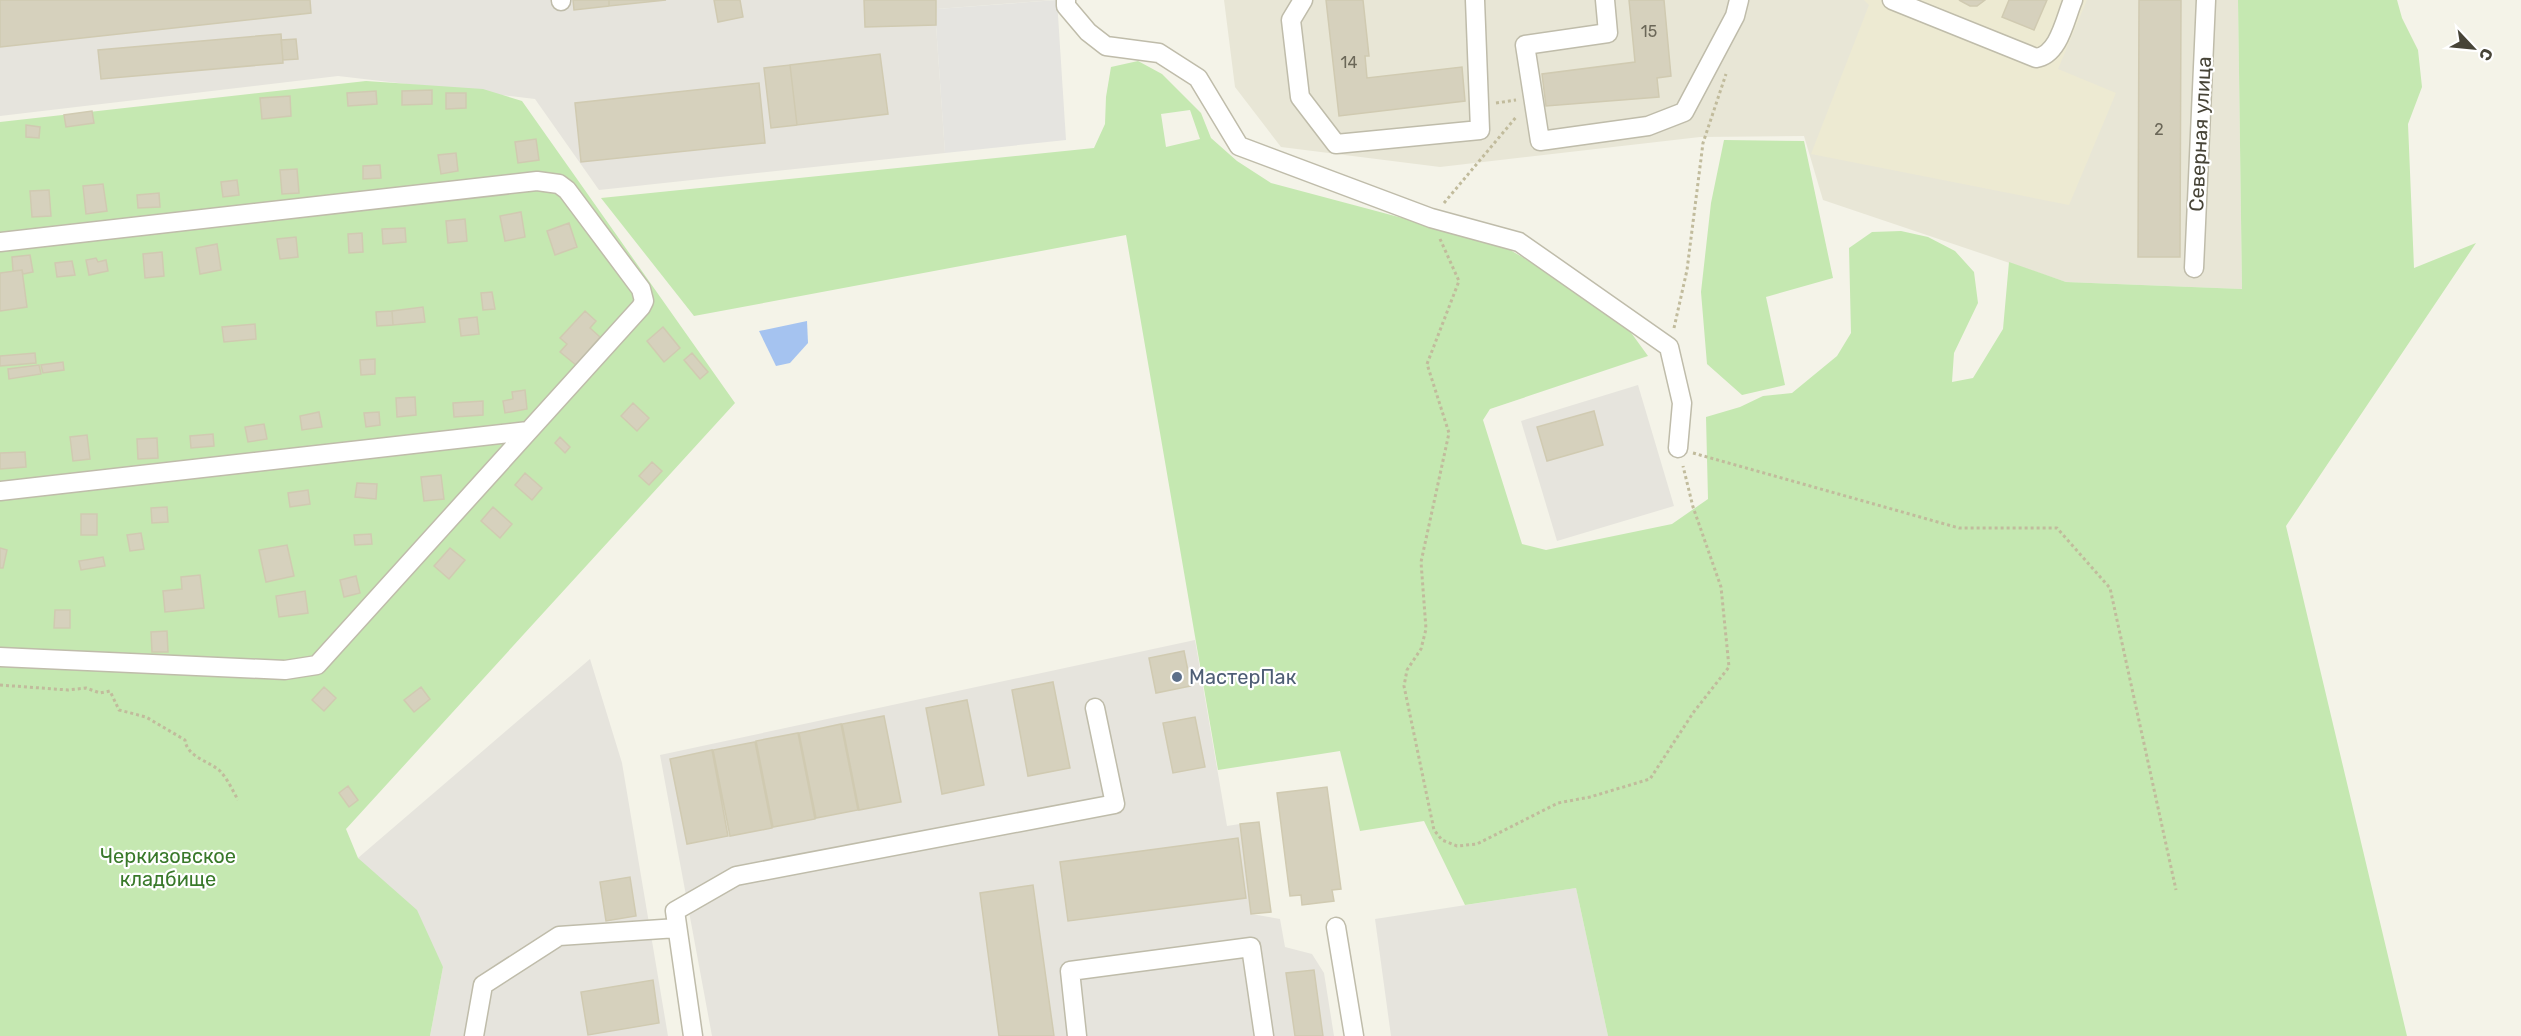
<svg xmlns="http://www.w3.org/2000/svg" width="2521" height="1036" viewBox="0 0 2521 1036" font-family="Rubik,sans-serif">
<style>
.residential{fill:#e8e6d6}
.industrial{fill:#e6e4dd}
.education{fill:#edead2}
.green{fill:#c5e8b1;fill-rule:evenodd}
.parking{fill:#e5e4e0}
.water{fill:#a5c3f0}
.building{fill:#d6d1bd;stroke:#d0cab1;stroke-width:1.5}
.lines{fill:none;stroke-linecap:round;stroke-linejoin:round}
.minor-casing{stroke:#bfbcaa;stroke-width:21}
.path{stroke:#c1bb9c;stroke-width:3;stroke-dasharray:3 3;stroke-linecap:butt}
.minor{stroke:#fff;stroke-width:18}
.service-dot{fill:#5c6f8a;stroke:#fff;stroke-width:2}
.labels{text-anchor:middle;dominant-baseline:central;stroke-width:4.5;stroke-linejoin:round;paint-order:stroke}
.number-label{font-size:16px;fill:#6b6758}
.street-label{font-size:20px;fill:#474437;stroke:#fff}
.service-label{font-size:20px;fill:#4e5e75;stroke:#fff;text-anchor:start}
.park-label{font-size:20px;fill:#39792a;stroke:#fff}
</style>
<rect width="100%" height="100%" fill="#f4f3e8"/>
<!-- residential -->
<path class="residential" d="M1224 0H2238L2242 289 2066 282 1823 200 1804 136 1700 137 1440 167 1281 147 1235 87Z"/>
<!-- industrial -->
<path class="industrial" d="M0 0H1054L937 9 936 25 945 153 599 190 535 99 338 76 0 116Z
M1638 385 1674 506 1557 541 1521 421Z
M1195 640 1227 826 1240 824 1251 914 1280 919 1285 947 1312 954 1324 973 1334 1036H712L660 755Z
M590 659 622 763 668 1036H430L443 967 358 858Z
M1576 888 1608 1036H1391L1375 919Z"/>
<!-- education -->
<path class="education" d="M1864 0H2087L2058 69 2116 93 2069 205 1811 154 1869 5Z"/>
<!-- green -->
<path class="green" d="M2238 0H2397L2402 18 2418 50 2422 87 2408 124 2414 268 2476 243 2286 526 2407 1036H1608L1576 888 1465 905 1424 821 1360 831 1340 751 1218 770 1126 235 694 316 601 198 1094 148 1105 124 1106 97 1111 67 1138 61 1162 74 1201 113 1211 138 1237 161 1271 183 1500 244 1573 287 1624 323 1648 356 1490 409 1483 420 1522 544 1546 550 1672 524 1708 499 1706 417 1740 407 1763 396 1792 393 1837 356 1851 333 1849 248 1872 232 1901 231 1928 237 1955 251 1974 272 1978 303 1954 353 1952 382 1973 378 2003 329 2009 262 2066 282 2242 289ZM1190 110 1200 139 1166 147 1161 114Z
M366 81 483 89 522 101 735 403 346 829 358 858 417 910 443 967 430 1036H0V122Z
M1724 140 1804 141 1833 278 1766 297 1785 385 1742 395 1707 364 1701 292 1711 203Z"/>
<!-- parking -->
<path class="parking" d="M1057 0 1066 140 945 153 936 25 937 9Z"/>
<!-- water -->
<path class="water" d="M807 321 808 343 790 363 776 366 759 331Z"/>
<!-- building -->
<path class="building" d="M0 0H310L311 13 0 47Z
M573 0H609V6L574 10Z
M609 0H666L609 6Z
M714 0H740L743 17 718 22Z
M864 0H936V25L865 27Z
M1326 0H1363L1369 56H1365L1367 78 1462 67 1465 101 1339 116Z
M1629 0H1664L1671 76 1657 78 1659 97 1546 106 1542 74 1635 62Z
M1959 0H1985L1977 6H1970Z
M2009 0H2047L2034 30 2002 17Z
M2139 0H2181L2180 257H2138Z
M281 34 283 63 101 79 98 50Z
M296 39 298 59 283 60 281 40Z
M880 54 888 114 797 125 790 65Z
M790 65 797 125 771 128 764 68Z
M759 83 765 143 581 162 575 103Z
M432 90V104L402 105V91Z
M376 91 377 104 348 106 347 93Z
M446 93H466V108L446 109Z
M290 96 291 116 262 119 260 98Z
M92 111 94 123 66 127 64 115Z
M26 125 40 127 39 138 26 137Z
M536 139 539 160 518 163 515 142Z
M456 153 458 171 441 174 438 155Z
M380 165 381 178 363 179V166Z
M297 169 299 193 282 194 280 170Z
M237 180 239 195 223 197 221 182Z
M103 184 107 211 86 214 83 186Z
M49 190 51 216 32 217 30 191Z
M159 193 160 207 138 208 137 195Z
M521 212 525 237 505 241 500 216Z
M465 219 467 241 448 243 446 221Z
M569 223 577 247 555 255 547 231Z
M405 228 406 242 383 244 382 229Z
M362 233 363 252 349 253 348 234Z
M296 237 298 257 280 259 277 239Z
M217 244 221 270 200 274 196 248Z
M162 252 164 276 145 278 143 254Z
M30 255 33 272 23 274 22 270 13 271 12 257Z
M96 258 98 262 106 260 108 271 89 275 86 260Z
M72 261 75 275 57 277 55 263Z
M22 270 27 307 0 311V273Z
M492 292 495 309 483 310 481 293Z
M423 307 425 322 393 325 392 311Z
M392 311 393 325 377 326 376 312Z
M585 311 596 321 590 328 600 337 576 365 560 352 567 344 560 338Z
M477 317 479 334 461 336 459 319Z
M255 324 256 339 224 342 222 327Z
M663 327 680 348 664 362 647 341Z
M35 353 36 363 0 366V356Z
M692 353 708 372 700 379 684 360Z
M375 359V374L361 375 360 360Z
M63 362 64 370 43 373 41 365Z
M39 365 41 374 9 379 8 369Z
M525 390 527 409 505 413 503 401 513 399 512 392Z
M415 397 416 415 397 417 396 398Z
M483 401V415L454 417 453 403Z
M633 403 649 418 637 431 621 416Z
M1594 411 1603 445 1547 461 1537 427Z
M319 412 322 427 302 430 300 416Z
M379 412 380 425 366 427 364 413Z
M264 424 267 439 248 442 245 427Z
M213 434 214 446 191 448 190 436Z
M87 435 90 459 73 461 70 437Z
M560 437 570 447 565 453 555 443Z
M157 438 158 458 138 459 137 439Z
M25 452 26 467 0 469V453Z
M652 462 662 471 649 485 639 476Z
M525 473 542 488 532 500 515 485Z
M441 475 444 499 424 501 421 477Z
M357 483 377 484 376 499 355 497Z
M308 490 310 504 290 507 288 493Z
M167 507 168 522 152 523 151 508Z
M493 507 512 524 500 538 481 521Z
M81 514H97V535H81Z
M141 533 144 549 130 551 127 535Z
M371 534 372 544 355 545 354 535Z
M287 545 294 576 266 582 259 550Z
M0 548 7 550 3 568H0Z
M450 548 465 560 449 579 434 566Z
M103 557 105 566 81 570 79 561Z
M200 575 204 608 165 612 163 591 182 589 181 577Z
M356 576 360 593 344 597 340 580Z
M305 591 308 613 279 617 276 596Z
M55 610H70V628H54Z
M167 631 168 652H152L151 632Z
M1184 651 1191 686 1156 693 1149 658Z
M1053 682 1070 768 1028 776 1012 690Z
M324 687 336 698 324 711 312 700Z
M421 687 430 699 414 712 404 700Z
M967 700 984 785 942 794 926 708Z
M884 716 901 802 859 810 842 724Z
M1195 717 1205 767 1173 773 1163 723Z
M841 724 858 810 816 818 799 733Z
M798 733 815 819 773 827 756 741Z
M755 742 772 828 730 836 713 750Z
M712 750 728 836 687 844 670 759Z
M348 786 358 800 349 807 339 793Z
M1327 787 1341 889 1332 890 1334 901 1302 905 1301 895 1290 896 1277 793Z
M1259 822 1271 912 1251 914 1240 824Z
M1238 838 1246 898 1068 921 1060 862Z
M630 877 636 916 606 921 600 882Z
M1033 885 1054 1036H999L980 893Z
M1314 970 1323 1036H1295L1286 973Z
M653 980 659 1023 588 1035 581 992Z"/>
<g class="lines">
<!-- minor casing -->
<g class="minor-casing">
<path id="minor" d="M561 0V1
M1066 0V6L1088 32 1106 46 1159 53 1198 78 1239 146 1431 218 1519 242 1669 347 1682 403 1678 448
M1303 0 1291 20 1300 97 1336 144 1480 130 1475 0
M1605 0 1608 33 1525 45 1540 141 1648 126 1684 112 1735 16 1739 0
M1892 0 2036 58C2059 55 2065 19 2073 0
M0 242 537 181 559 184 567 190 641 289 644 301 641 307 317 665 285 670 0 657
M2194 268 2206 0
M0 491 528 431
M1336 927 1354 1036
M474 1036 483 985 559 936 677 928
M693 1036 675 911 736 876 1115 804 1095 708
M1077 1036 1070 971 1251 947 1264 1036"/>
</g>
<!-- path -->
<path class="path" d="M1496 103 1516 100
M1444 203 1517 116
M1440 239 1459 281 1427 364 1449 433 1421 562 1426 629 1421 649 1407 670 1404 686 1434 830 1442 840 1457 846 1477 844 1558 803 1590 797 1650 779 1693 713 1729 667 1721 587 1693 507 1683 466
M1674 328 1687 270 1703 143 1726 74
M1693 453 1959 528H2057L2110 588 2176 890
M0 685 68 690 86 688 100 693 110 691 119 710 146 717 185 740C187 757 209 761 220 771 227 778 233 791 238 800"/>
<!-- minor -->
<use href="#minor" class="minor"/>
</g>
<!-- markers -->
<circle class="service-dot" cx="1177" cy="677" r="6"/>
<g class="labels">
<!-- number labels -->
<g class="number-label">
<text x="1649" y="31">15</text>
<text x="1349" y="62">14</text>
<text x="2159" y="129">2</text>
</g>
<!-- street labels -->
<g class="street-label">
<text transform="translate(2200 134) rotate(-87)">Северная улица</text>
</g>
<!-- service labels -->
<g class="service-label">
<text x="1189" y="677">МастерПак</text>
</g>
<!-- park labels -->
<g class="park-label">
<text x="168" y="856">Черкизовское<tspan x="168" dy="23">кладбище</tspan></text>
</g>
</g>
<!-- north arrow -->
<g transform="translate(2473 48) rotate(116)" stroke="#ffffff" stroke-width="4.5" paint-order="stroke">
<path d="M0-4.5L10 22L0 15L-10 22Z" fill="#474437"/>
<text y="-9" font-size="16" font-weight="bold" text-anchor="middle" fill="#474437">С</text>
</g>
</svg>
